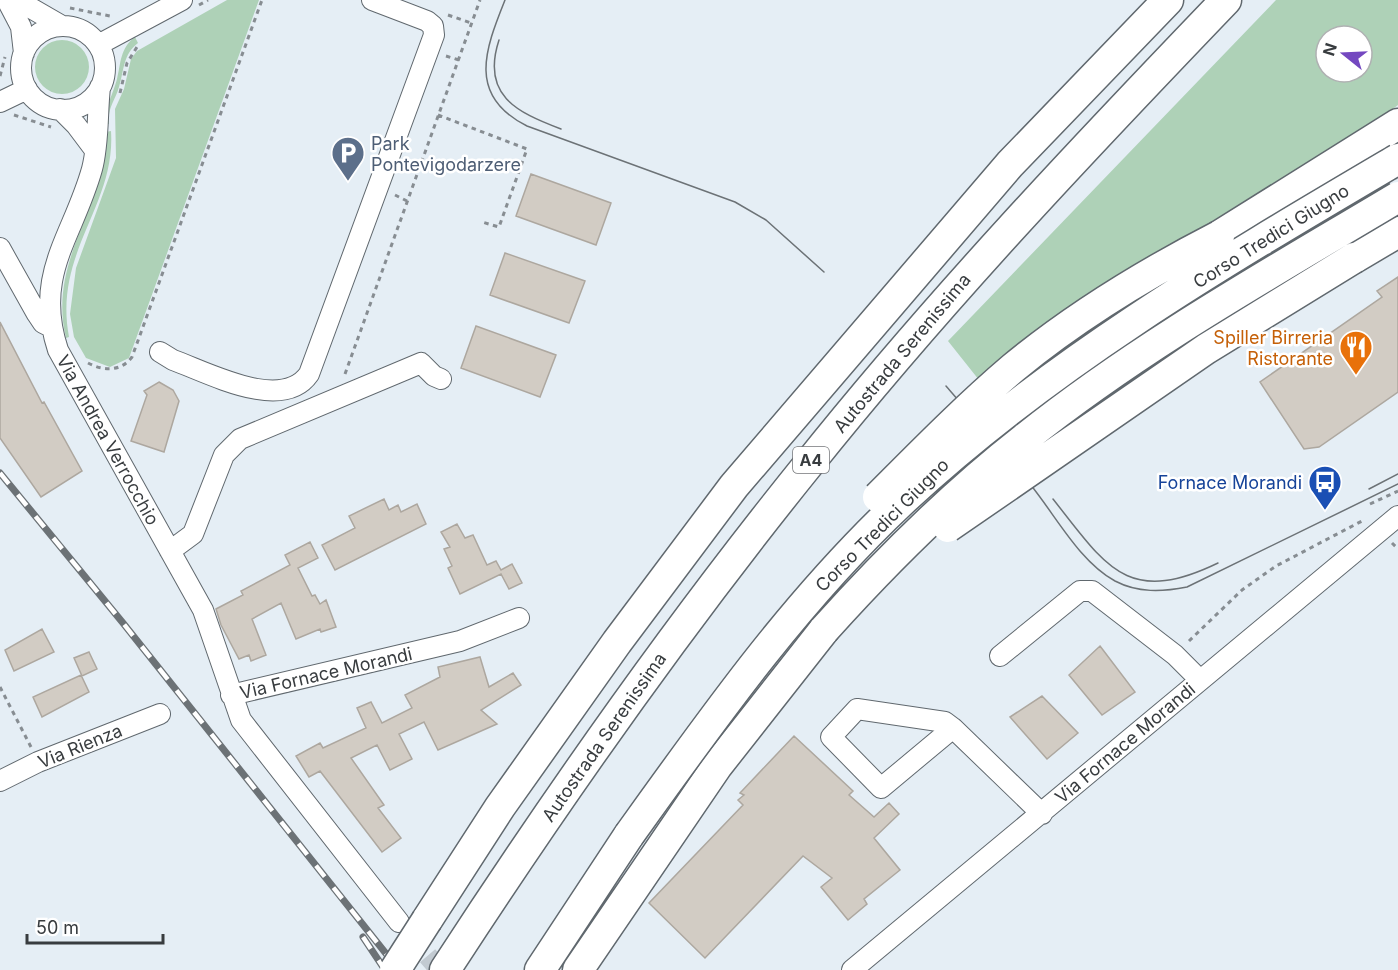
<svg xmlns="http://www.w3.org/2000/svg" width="1398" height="970" viewBox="0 0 1398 970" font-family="Inter,sans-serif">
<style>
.green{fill:#aed1b7;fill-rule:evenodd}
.building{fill:#d2ccc4;stroke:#ada79f;stroke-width:1.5}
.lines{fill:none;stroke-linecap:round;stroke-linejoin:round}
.minor-tunnel{stroke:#c2cad1;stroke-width:20;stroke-dasharray:20 10;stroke-linecap:butt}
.minor-casing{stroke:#60686e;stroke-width:22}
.highway-casing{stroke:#60686e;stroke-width:33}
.path{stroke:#878d92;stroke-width:3;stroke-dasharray:4.5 4.5;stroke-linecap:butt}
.minor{stroke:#fff;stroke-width:20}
.highway{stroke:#fff;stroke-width:30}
.tram{stroke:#6c7276;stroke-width:1.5}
.rail-casing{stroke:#6c7276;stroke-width:7}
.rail{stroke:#fff;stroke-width:4.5;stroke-dasharray:14;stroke-linecap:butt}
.highway-bridge-casing{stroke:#60686e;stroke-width:33;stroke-linecap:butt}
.highway-bridge{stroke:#fff;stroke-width:30}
.labels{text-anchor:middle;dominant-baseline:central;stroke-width:5;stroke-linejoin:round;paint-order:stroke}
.shield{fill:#fff;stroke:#747679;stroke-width:1.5}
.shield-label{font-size:16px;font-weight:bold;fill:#383c3f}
.service-label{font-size:18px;fill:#4e5e75;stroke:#fff;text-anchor:start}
.street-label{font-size:18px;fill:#383c3f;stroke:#fff}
.food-label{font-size:18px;fill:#c56008;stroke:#fff;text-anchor:end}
.transit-label{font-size:18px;fill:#164399;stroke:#fff;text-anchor:end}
</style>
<rect width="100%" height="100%" fill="#e5eef5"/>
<!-- green -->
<path class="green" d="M227 0H259L129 358 110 367 86 358 74 337 70 314 76 268 116 158 115 109 124 89 131 59 137 51Z
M1276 0H1398V105L1368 128 1118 278 979 380 948 341ZM1326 36H1362V72H1326Z
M135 37 138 43C123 54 124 71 119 87 115 101 107 108 109 124H105C106 104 112 97 117 79 121 63 120 48 135 37Z
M35 67a27 27 0 1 1 54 0a27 27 0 1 1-54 0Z
M111 131C116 206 53 252 69 337L66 338C47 259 107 206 106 132Z"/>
<!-- building -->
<path class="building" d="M531 174 611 203 596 245 516 216Z
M505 253 585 281 569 323 490 295Z
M1398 277V392L1319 447 1304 449 1260 382 1382 297 1377 291Z
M0 322 42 403 44 402 82 471 41 497 0 438Z
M476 326 556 355 540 397 461 368Z
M159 382 173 390 179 401 164 452 131 441 147 395 144 391Z
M384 499 389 510 398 505 401 512 417 504 426 524 335 570 322 545 355 528 349 516Z
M457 524 465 538 473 535 487 565 496 561 501 570 512 564 522 583 509 589 501 574 460 594 448 568 452 566 444 549 450 547 441 532Z
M310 542 318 558 298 568 312 596 315 595 320 604 326 600 336 627 321 632 320 629 296 639 281 603 252 619 266 655 251 661 249 655 239 659 221 625 216 609 243 595 241 591 290 565 285 555Z
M42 629 54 652 14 671 5 650Z
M1100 646 1135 692 1102 715 1069 675Z
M89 652 97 669 82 676 74 658Z
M480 657 489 687 513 673 521 685 481 710 497 724 438 750 424 722 399 734 412 759 390 770 377 745 351 758 384 805 378 808 401 838 382 852 320 771 309 777 296 756 320 743 323 748 366 728 357 708 371 702 382 723 412 708 405 695 440 677 438 667Z
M81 675 89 692 42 717 33 697Z
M1042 696 1078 733 1047 759 1010 717Z
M794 736 853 791 849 795 874 817 889 803 899 814 874 838 900 870 864 899 867 904 848 920 821 887 832 878 803 856 705 958 649 903 743 805 738 800 744 795 740 793Z"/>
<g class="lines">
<!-- minor-tunnel -->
<path class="minor-tunnel" d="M408 933 440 970"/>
<!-- minor casing -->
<g class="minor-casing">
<path id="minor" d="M7 0 21 27 24 53
M17 0 62 26
M21 68a42 42 0 1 1 84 0a42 42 0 1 1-84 0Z
M98 45 182 0
M100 87C97 114 99 143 92 169 73 237 33 274 58 350L203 610 241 720 399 922
M0 102 27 89
M60 109 76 125 94 149
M0 248 37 314 43 323 51 327
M160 352 173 360C207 372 282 413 309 374L434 35 433 26 427 21 372 0
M170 551 193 534 224 455 240 439 421 363 434 376 441 379
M1000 656 1080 591H1092L1175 655 1200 680
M231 695 460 641 519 618
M953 728 881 788 831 737 857 709 945 722 953 728 1042 814
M0 781 38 762 160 714
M852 970 1398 516"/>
</g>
<!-- highway casing -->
<g class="highway-casing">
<path id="highway" d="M1219 236 1398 124
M1354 258 1398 232
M427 920 500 807 617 642 734 486 1010 164 1168 0
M445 970C558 796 677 627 807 466 938 302 1081 151 1226 0
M540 970 629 835
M578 970 717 766 824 630"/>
</g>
<!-- path -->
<path class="path" d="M199 5 208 0
M70 8 110 16
M448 15 471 23
M446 56 459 60
M0 76 5 57
M120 93 127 63 137 47
M14 115 51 127
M438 115 527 149 499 227 482 222
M395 195 407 201
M88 363C103 371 121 372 132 357L262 0
M345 374 480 0
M1370 504 1398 491
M1392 543 1398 549
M1189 641 1242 590 1276 566 1362 521
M0 687 31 747"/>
<!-- minor -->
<use href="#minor" class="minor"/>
<!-- highway -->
<use href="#highway" class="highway"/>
<!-- tram -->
<path class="tram" d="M505 0C485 50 467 96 527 126L735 202 766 220 824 272
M499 40C481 95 516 112 561 129
M946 386C974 418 1003 451 1030 484 1056 516 1079 561 1115 581 1138 593 1162 592 1187 587L1398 484
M1369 489 1398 474
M1053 499C1106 566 1127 607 1218 563"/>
<!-- rail casing -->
<g class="rail-casing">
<path id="rail" d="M0 473 123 623 399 970
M363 937 385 970"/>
</g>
<!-- rail -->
<use href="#rail" class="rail"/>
<!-- highway-bridge casing -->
<g class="highway-bridge-casing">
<path id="highway-bridge" d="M878 497C922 453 966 408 1013 368 1076 316 1147 273 1219 236
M948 527 1206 349 1354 258
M824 630C886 561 951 496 1024 439 1140 346 1271 273 1398 197
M629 835C713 718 796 600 902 501 1050 363 1225 261 1398 159
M395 970 427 920"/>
</g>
<!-- highway-bridge -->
<use href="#highway-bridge" class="highway-bridge"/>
</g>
<!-- icons -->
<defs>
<g id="parking-pin" transform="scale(1.725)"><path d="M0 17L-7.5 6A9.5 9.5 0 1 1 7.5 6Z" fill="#5c6f8a" stroke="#fff"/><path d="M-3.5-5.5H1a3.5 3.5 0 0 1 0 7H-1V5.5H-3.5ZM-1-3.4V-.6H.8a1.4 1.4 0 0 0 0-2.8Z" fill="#fff"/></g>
<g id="restaurant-pin" transform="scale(1.725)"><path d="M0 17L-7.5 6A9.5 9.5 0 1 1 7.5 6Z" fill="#e8710a" stroke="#fff"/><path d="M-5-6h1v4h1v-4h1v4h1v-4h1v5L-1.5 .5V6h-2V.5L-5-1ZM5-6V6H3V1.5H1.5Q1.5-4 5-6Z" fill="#fff"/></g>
<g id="bus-pin" transform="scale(1.725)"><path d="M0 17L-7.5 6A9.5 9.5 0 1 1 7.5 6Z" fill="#1a4fb4" stroke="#fff"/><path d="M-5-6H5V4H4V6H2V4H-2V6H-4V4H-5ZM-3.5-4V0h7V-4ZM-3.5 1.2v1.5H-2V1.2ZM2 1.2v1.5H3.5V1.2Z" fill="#fff"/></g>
</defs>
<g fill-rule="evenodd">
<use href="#parking-pin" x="348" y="153"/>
<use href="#restaurant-pin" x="1356" y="347"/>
<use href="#bus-pin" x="1325" y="482"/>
</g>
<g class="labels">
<!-- shield labels -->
<rect class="shield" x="793" y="447" width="36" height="26" rx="4.5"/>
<g class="shield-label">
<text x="811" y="460">A4</text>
</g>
<!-- service labels -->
<g class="service-label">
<text x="371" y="143">Park<tspan x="371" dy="21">Pontevigodarzere</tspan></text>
</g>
<!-- street labels -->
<g class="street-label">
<text transform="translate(1271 236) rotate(-32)">Corso Tredici Giugno</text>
<text transform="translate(902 353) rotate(-50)">Autostrada Serenissima</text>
<text transform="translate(108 440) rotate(61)">Via Andrea Verrocchio</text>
<text transform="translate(882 525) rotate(-45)">Corso Tredici Giugno</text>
<text transform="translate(326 673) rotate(-13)">Via Fornace Morandi</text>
<text transform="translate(604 737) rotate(-55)">Autostrada Serenissima</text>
<text transform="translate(1125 743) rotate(-40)">Via Fornace Morandi</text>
<text transform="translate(80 746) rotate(-22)">Via Rienza</text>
</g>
<!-- food labels -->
<g class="food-label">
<text x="1333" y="337">Spiller Birreria<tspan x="1333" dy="21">Ristorante</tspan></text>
</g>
<!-- transit labels -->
<g class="transit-label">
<text x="1302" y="482">Fornace Morandi</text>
</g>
</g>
<!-- north arrow -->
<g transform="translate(1344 54) rotate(288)"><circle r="28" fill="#ffffff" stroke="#afb1b2" stroke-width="1.5"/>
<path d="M0-4.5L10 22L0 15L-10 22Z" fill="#7448c0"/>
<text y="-9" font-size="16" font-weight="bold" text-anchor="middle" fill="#383c3f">N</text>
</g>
<!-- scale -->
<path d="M27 934v9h136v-9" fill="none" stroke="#383c3f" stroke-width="3"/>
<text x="36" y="934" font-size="18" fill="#383c3f" stroke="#ffffff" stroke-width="4.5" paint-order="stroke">50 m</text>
</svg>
